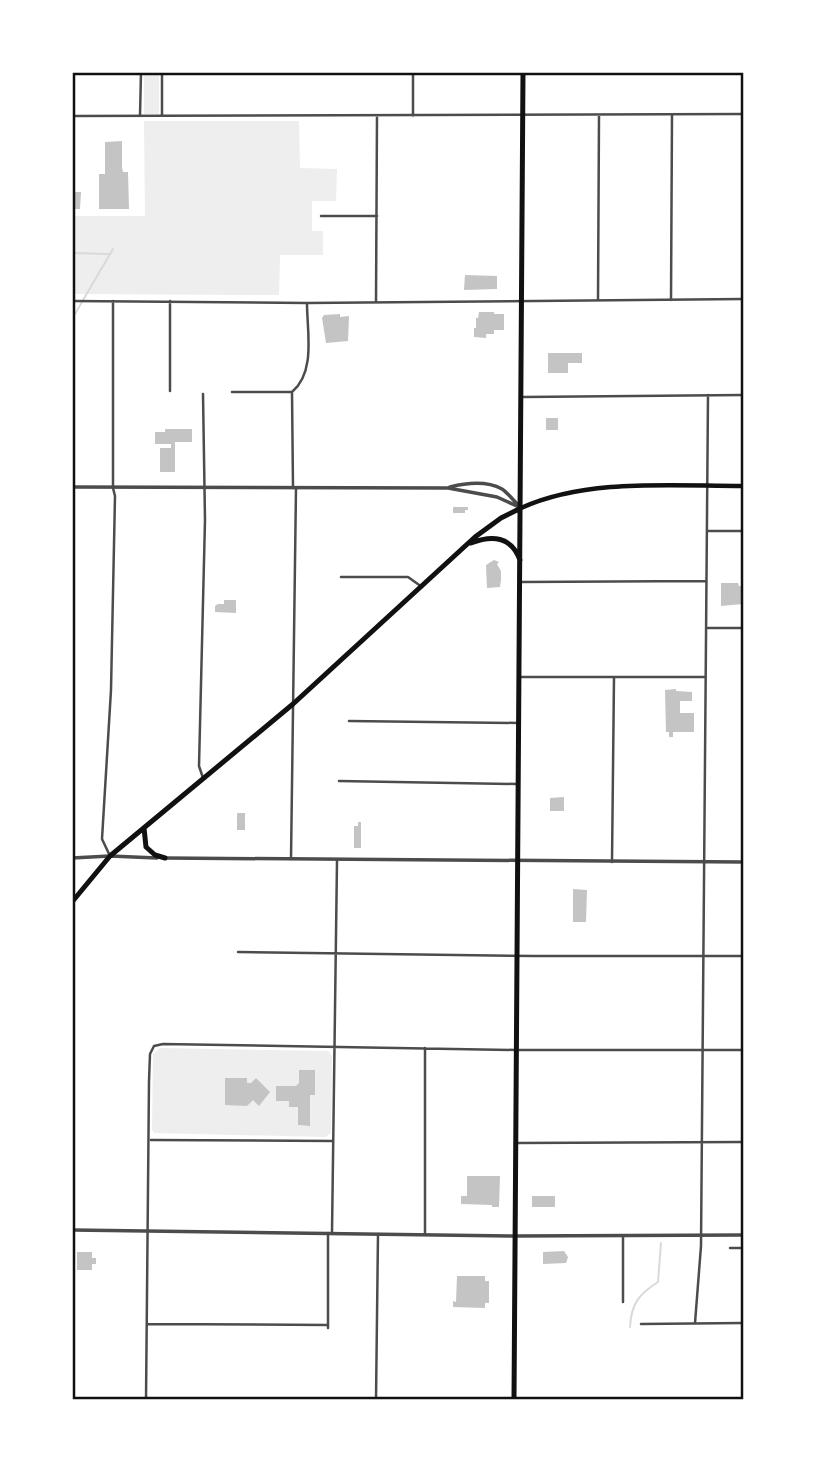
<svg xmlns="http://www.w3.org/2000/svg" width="815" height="1472" viewBox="0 0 815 1472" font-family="Overpass,sans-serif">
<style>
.green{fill:#eee}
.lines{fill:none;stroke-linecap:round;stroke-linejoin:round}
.stream{stroke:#d9d9d9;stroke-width:2}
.building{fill:#c4c4c4}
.minor{stroke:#4c4c4c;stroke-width:2.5}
.tertiary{stroke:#4c4c4c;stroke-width:3.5}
.secondary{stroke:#111;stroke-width:4.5}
.primary{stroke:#111;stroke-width:5}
.neatline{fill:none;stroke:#111;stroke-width:2.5}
</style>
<rect width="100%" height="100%" fill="#fff"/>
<!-- green -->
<path class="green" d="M144 72H159V114H144Z
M144 121H299L300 168 337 169 336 201H312V231H323V255H280L279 295 72 294V216H145Z
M160 1048 328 1051 332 1056 331 1133 325 1137 154 1133 152 1130 153 1054Z"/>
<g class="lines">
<!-- stream -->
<path class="stream" d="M72 253 109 254
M72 319 113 249
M630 1327C631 1304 639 1294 658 1282L661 1243"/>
</g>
<!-- building -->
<path class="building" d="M122 141V167L123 172H128L129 209H99V174H105V142Z
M72 192H81L80 209H72Z
M465 275 497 276V289L464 290Z
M479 312H494V314H504V330H494V334H486V338L474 337V328H476V318H478Z
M340 314V317L349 316 348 341 326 343 322 318 324 315Z
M548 353H582V363H568V373H548Z
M546 418H558V430H546Z
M165 429H192V442H175V472H160V448H171V444H155V432H165Z
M453 507H468V510H465V513H453Z
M494 560 499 562 497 564 501 571V580L500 587 487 588 486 565Z
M721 583H738L739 586H743V604L721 606Z
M224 600H236V613L215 612V606L218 604H224Z
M676 689V691L692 692V701H680V713H694V732H673V737H669V732H666L665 690Z
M564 797V811H550V798Z
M237 813H245V830H237Z
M358 822H361V848H354V826H358Z
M573 889 587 890 586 922H573Z
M299 1070H315V1095H310V1126L298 1125V1107H289V1101H276V1086H296L299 1083Z
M225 1078H247V1083H251L256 1078 270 1092 259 1106 253 1100 247 1106 225 1105Z
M467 1176H500L499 1207H492V1205L461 1204V1196H467Z
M532 1196H555V1207H532Z
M564 1251 568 1257 566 1263 543 1264V1252Z
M77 1252H92V1258H96V1264H92V1270H77Z
M457 1276H485V1281H489V1303H485V1308L453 1307V1301L456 1302Z"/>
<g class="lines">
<!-- minor -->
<path class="minor" d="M162 72V116
M72 116 743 114
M140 116 141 72
M413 116V72
M321 216H377
M598 300 599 115
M671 300 672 115
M72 301 307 303 743 299
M170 301V391
M376 302 377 116
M232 392H292
M203 394 205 520 199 766 203 778
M523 397 743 395
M293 488 292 392C316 372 307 331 307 304
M708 531H743
M341 577H408L422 587
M521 582 706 581
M708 628H743
M519 677H705
M349 721 519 723
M339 781 516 784
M110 856 102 839 111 690 115 496 113 488V301
M291 859 296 488
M612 862 614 677
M238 952 535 956H743
M151 1140 333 1141
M517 1143 743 1142
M332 1233 337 861
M425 1233V1048
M730 1248H743
M623 1302V1236
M695 1323 701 1246 708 395
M147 1324 328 1325
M641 1324 743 1323
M328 1328V1233
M146 1400 149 1081 150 1054 154 1046 163 1044 516 1050H743
M376 1400 378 1234"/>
<!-- tertiary -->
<path class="tertiary" d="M72 487 448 488 497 497 519 507
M450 487C466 483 487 481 502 489 508 493 514 501 519 506
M72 858 110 856 157 858
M165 858 743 862
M72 1230 515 1236 743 1235"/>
<!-- secondary -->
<path class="secondary" d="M521 508C587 478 672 486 743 486"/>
<!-- primary -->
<path class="primary" d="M471 543C492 535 511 536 520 560
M144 828 146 847 155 855 165 858
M72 902 110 856 293 704 475 537 501 518 521 508
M514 1400 523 72"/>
</g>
<!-- border -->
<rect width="815" height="1472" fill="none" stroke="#ffffff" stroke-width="147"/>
<rect x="74" y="74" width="668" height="1324" class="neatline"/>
</svg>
